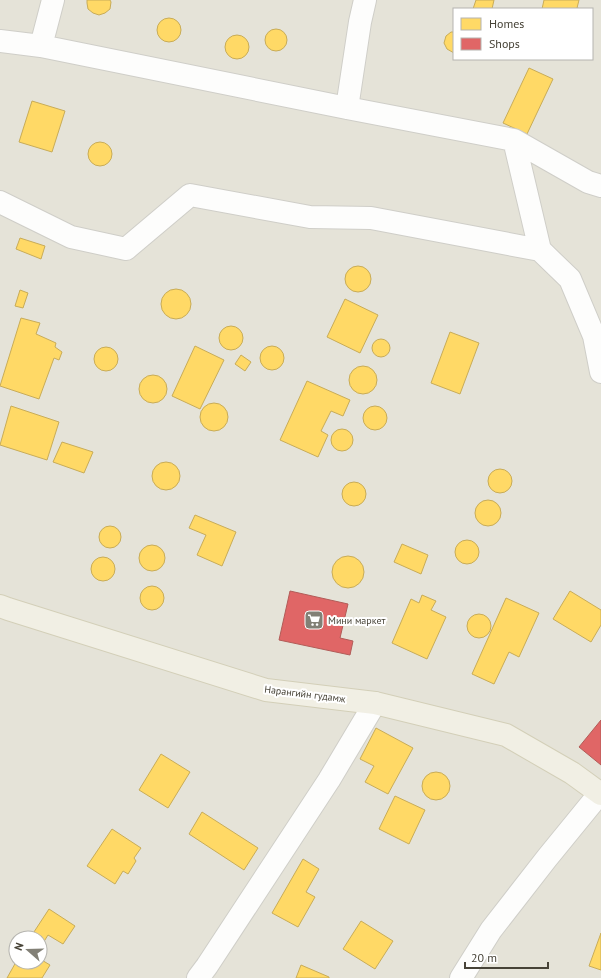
<svg xmlns="http://www.w3.org/2000/svg" width="601" height="978" viewBox="0 0 601 978" font-family="'PT Sans',sans-serif">
<style>
.residential{fill:#e5e3d8;fill-rule:evenodd}
.homes{fill:#ffd966;stroke:#c8ac58}
.shops{fill:#e06666;stroke:#b25c58}
.lines{fill:none;stroke-linecap:round;stroke-linejoin:round}
.minor-casing{stroke:#cfcec8;stroke-width:24}
.major-casing{stroke:#d3cfb8;stroke-width:24}
.minor{stroke:#fdfdfc;stroke-width:22}
.major{stroke:#f1efe4;stroke-width:22}
.labels{text-anchor:middle;dominant-baseline:central;stroke-width:4;stroke-linejoin:round;paint-order:stroke}
.poi-label{font-size:10px;fill:#474337;stroke:#fff;text-anchor:start}
.street-label{font-size:10px;fill:#474337;stroke:#fff}
</style>
<rect width="100%" height="100%" fill="#f1f0eb"/>
<!-- residential -->
<path class="residential" d="M0 0H601V978H0ZM454 9H592V59H454ZM16 938H40V962H16Z"/>
<!-- homes -->
<path class="homes" d="M87 0H110L111 2 110 9 105 13 99 15 93 13 88 9 87 3Z
M476 0H494L492 9H473Z
M544 0H579L577 8 582 9H542Z
M157 30a12 12 0 1 1 24 0a12 12 0 1 1-24 0Z
M265 40a11 11 0 1 1 22 0a11 11 0 1 1-22 0Z
M451 32H454V53L447 49 444 43 446 36Z
M225 47a12 12 0 1 1 24 0a12 12 0 1 1-24 0Z
M529 68 553 79 527 134 503 123Z
M32 101 65 111 52 152 19 142Z
M88 154a12 12 0 1 1 24 0a12 12 0 1 1-24 0Z
M20 238 45 246 41 259 16 249Z
M345 279a13 13 0 1 1 26 0a13 13 0 1 1-26 0Z
M161 304a15 15 0 1 1 30 0a15 15 0 1 1-30 0Z
M20 290 28 293 23 308 15 306Z
M345 299 378 315 360 353 327 337Z
M21 318 40 323 36 334 56 343 55 347 62 352 59 360 54 358 39 399 0 386Z
M219 338a12 12 0 1 1 24 0a12 12 0 1 1-24 0Z
M450 332 479 343 460 394 431 383Z
M372 348a9 9 0 1 1 18 0a9 9 0 1 1-18 0Z
M195 346 224 360 200 409 172 396Z
M260 358a12 12 0 1 1 24 0a12 12 0 1 1-24 0Z
M94 359a12 12 0 1 1 24 0a12 12 0 1 1-24 0Z
M241 355 251 362 245 371 235 364Z
M349 380a14 14 0 1 1 28 0a14 14 0 1 1-28 0Z
M139 389a14 14 0 1 1 28 0a14 14 0 1 1-28 0Z
M307 381 350 400 343 416 331 411 321 431 328 435 318 457 280 440Z
M200 417a14 14 0 1 1 28 0a14 14 0 1 1-28 0Z
M363 418a12 12 0 1 1 24 0a12 12 0 1 1-24 0Z
M11 406 59 422 47 460 0 445Z
M331 440a11 11 0 1 1 22 0a11 11 0 1 1-22 0Z
M62 442 93 452 84 473 53 462Z
M152 476a14 14 0 1 1 28 0a14 14 0 1 1-28 0Z
M488 481a12 12 0 1 1 24 0a12 12 0 1 1-24 0Z
M342 494a12 12 0 1 1 24 0a12 12 0 1 1-24 0Z
M475 513a13 13 0 1 1 26 0a13 13 0 1 1-26 0Z
M195 515 236 532 222 566 197 555 206 535 189 528Z
M99 537a11 11 0 1 1 22 0a11 11 0 1 1-22 0Z
M455 552a12 12 0 1 1 24 0a12 12 0 1 1-24 0Z
M402 544 428 555 421 574 394 562Z
M139 558a13 13 0 1 1 26 0a13 13 0 1 1-26 0Z
M332 572a16 16 0 1 1 32 0a16 16 0 1 1-32 0Z
M91 569a12 12 0 1 1 24 0a12 12 0 1 1-24 0Z
M140 598a12 12 0 1 1 24 0a12 12 0 1 1-24 0Z
M570 591 601 610V625L591 642 553 619Z
M422 595 436 601 431 610 446 617 427 659 392 643 411 599 419 603Z
M506 598 539 613 519 657 509 652 494 684 472 674Z
M467 626a12 12 0 1 1 24 0a12 12 0 1 1-24 0Z
M376 728 413 748 388 794 365 782 374 766 360 759Z
M161 754 190 772 168 808 139 790Z
M422 786a14 14 0 1 1 28 0a14 14 0 1 1-28 0Z
M395 796 425 810 409 844 379 829Z
M202 812 258 848 244 870 189 834Z
M112 829 141 848 134 858 136 861 128 874 123 871 115 884 87 866Z
M303 859 319 869 306 892 315 897 298 927 272 913Z
M49 909 75 926 63 944 48 935 40 948V938H30Z
M361 921 393 941 375 969 343 949Z
M601 933V970L589 966Z
M40 959 50 965 42 978H7L16 962H40Z
M301 965 329 977V978H296Z"/>
<!-- shops -->
<path class="shops" d="M290 591 348 604 340 638 353 641 350 655 279 640Z
M601 720V765L579 747Z"/>
<g class="lines">
<!-- minor casing -->
<g class="minor-casing">
<path id="minor" d="M0 41 41 46 347 108 514 140 588 182 601 186
M41 46 53 0
M347 108 360 22 365 0
M514 140 540 250 570 279 594 336 601 372
M0 202 71 237 126 249 190 195 310 217 371 218 540 250
M198 978 207 966 329 780 375 703
M461 978 491 930 547 858 600 793"/>
</g>
<!-- major casing -->
<g class="major-casing">
<path id="major" d="M0 606 8 609 266 690 375 703 506 735 572 773 601 794"/>
</g>
<!-- minor -->
<use href="#minor" class="minor"/>
<!-- major -->
<use href="#major" class="major"/>
</g>
<!-- icons -->
<defs>
<g id="supermarket-square" transform="scale(1)"><rect x="-9" y="-9" width="18" height="18" rx="4" fill="#828076" stroke="#fff"/><path d="M-6-5.5h2.5l.6 2H6L4.5 2H-2.5L-4.4-4H-6ZM-1.5 3.2a1.3 1.3 0 1 0 .1 0ZM3 3.2a1.3 1.3 0 1 0 .1 0Z" fill="#fff"/></g>
</defs>
<g fill-rule="evenodd">
<use href="#supermarket-square" x="314" y="620"/>
</g>
<g class="labels">
<!-- poi labels -->
<g class="poi-label">
<text x="328" y="620">Мини маркет</text>
</g>
<!-- street labels -->
<g class="street-label">
<text transform="translate(305 694) rotate(7)">Нарангийн гудамж</text>
</g>
</g>
<!-- legend -->
<rect x="453" y="8" width="140" height="52" fill="#ffffff" stroke="#b5b4af"/>
<rect x="461" y="18" width="20" height="12" fill="#ffd966" stroke="#b5b4af"/>
<text x="489" y="28" font-size="12" fill="#474337">Homes</text>
<rect x="461" y="38" width="20" height="12" fill="#e06666" stroke="#b5b4af"/>
<text x="489" y="48" font-size="12" fill="#474337">Shops</text>
<!-- north arrow -->
<g transform="translate(28 950) rotate(290)"><circle r="19" fill="#ffffff" stroke="#b5b4af"/>
<path d="M0-3L7 15L0 10L-7 15Z" fill="#828076"/>
<text y="-6" font-size="11" font-weight="bold" text-anchor="middle" fill="#474337">N</text>
</g>
<!-- scale -->
<path d="M465 962v6h83v-6" fill="none" stroke="#474337" stroke-width="2"/>
<text x="471" y="962" font-size="12" fill="#474337" stroke="#ffffff" stroke-width="3" paint-order="stroke">20 m</text>
</svg>
